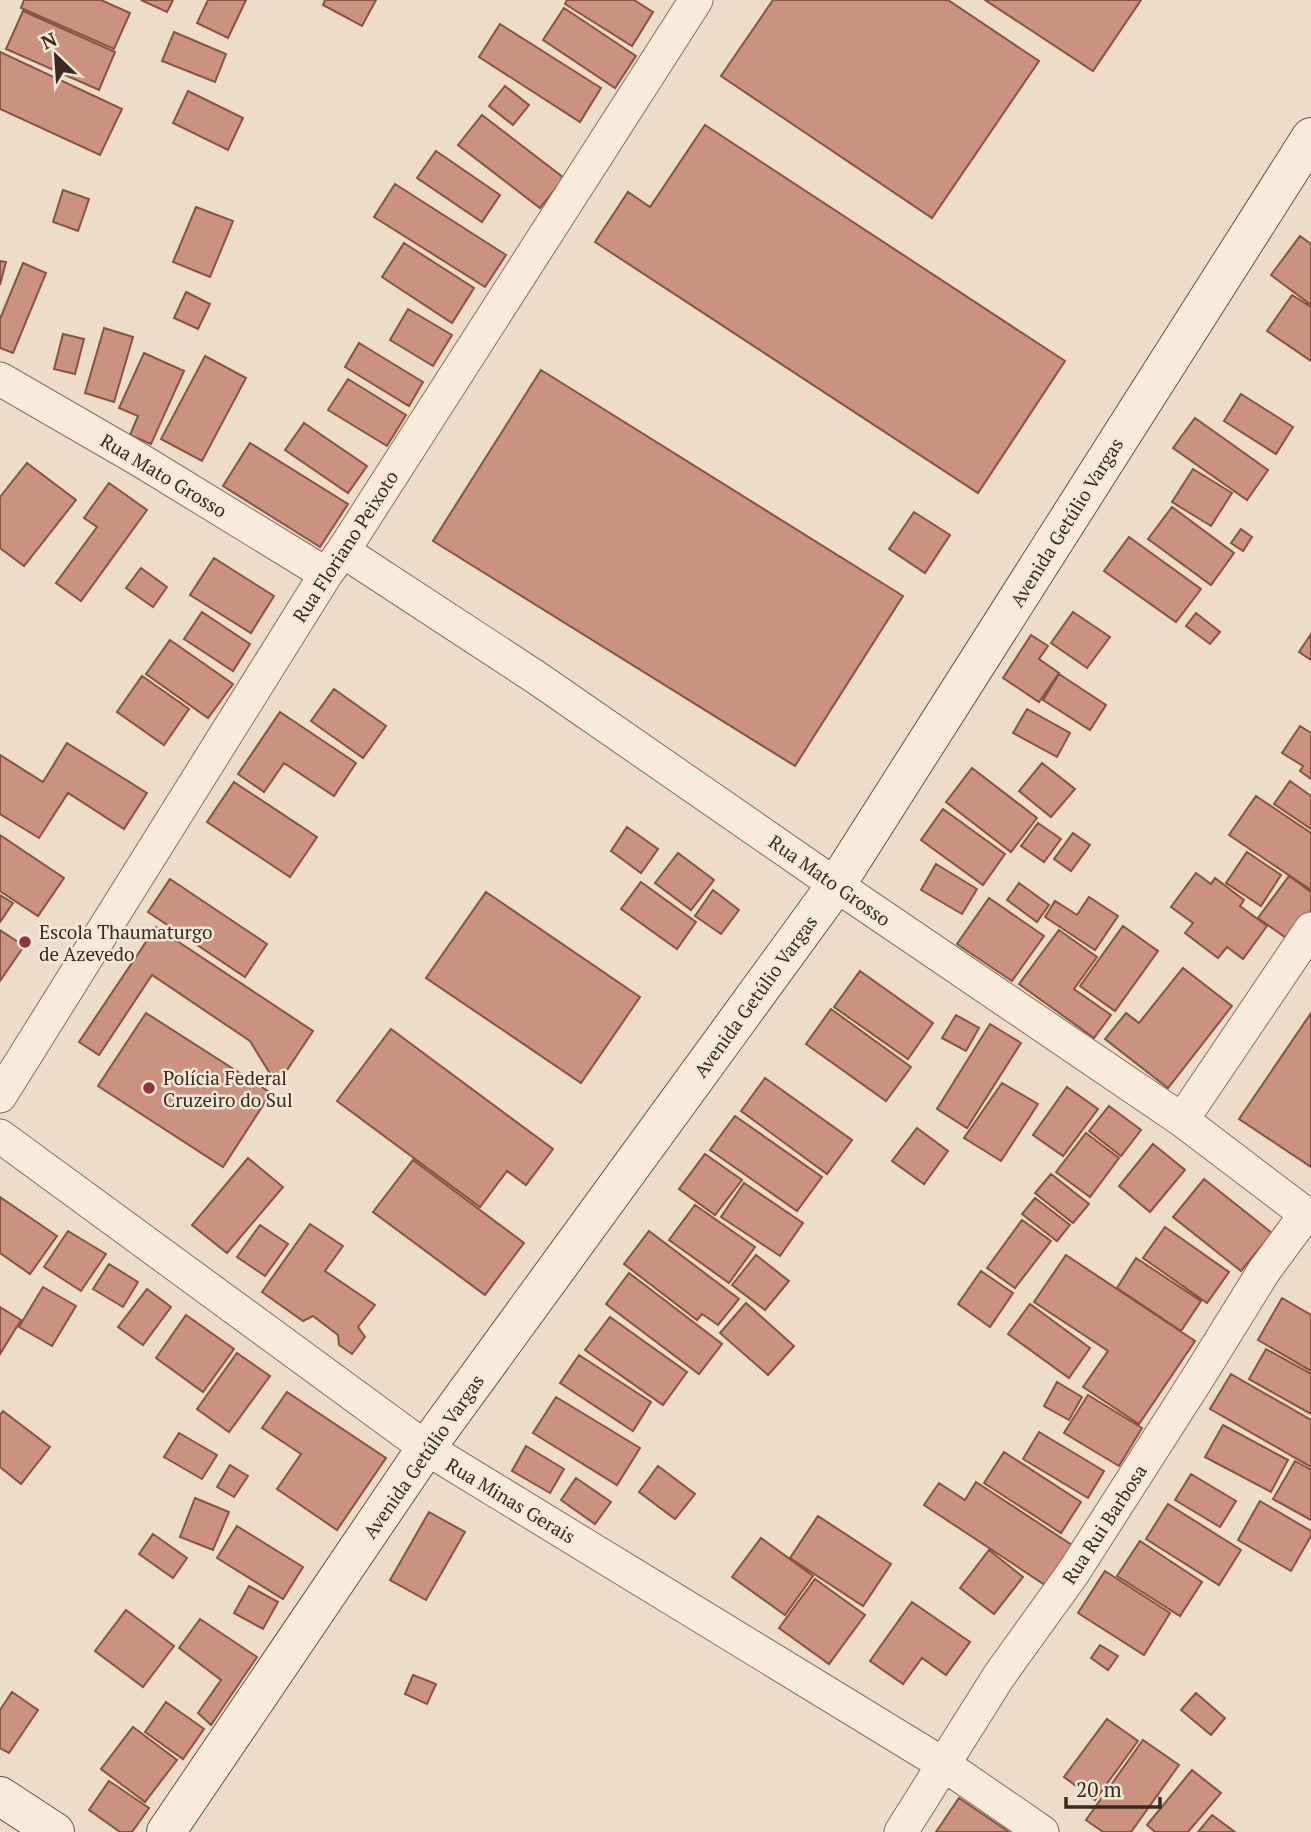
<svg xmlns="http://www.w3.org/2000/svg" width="1311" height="1832" viewBox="0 0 1311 1832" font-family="'PT Serif',serif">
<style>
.building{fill:#ca927f;stroke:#875444;stroke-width:2}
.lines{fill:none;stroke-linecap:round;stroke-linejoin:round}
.street-casing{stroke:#896d5d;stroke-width:35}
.secondary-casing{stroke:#6b4f40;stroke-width:40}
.street{stroke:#f8ebdb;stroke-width:33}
.secondary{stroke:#f8ebdb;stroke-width:38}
.poi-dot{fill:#962f40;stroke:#f5e8d7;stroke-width:2.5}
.labels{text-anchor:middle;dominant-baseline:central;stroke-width:5;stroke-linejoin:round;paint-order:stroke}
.street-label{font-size:19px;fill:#3a2920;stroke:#f5e8d7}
.poi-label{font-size:19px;fill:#3a2920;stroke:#f5e8d7;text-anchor:start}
</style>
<rect width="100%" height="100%" fill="#eddcc8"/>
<!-- building -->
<path class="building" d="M24 0H101L130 13 114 49 21 8Z
M141 0H173L167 12Z
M208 0H246L228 38 197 23Z
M325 0H376L362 26 323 5Z
M567 0H634L653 12 632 46 565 4Z
M773 0H948L1039 61 932 218 721 76Z
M985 0H1141L1093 71Z
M564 8 636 56 615 88 543 40Z
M23 11 115 52 99 90 6 49Z
M500 24 601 88 580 122 479 57Z
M174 32 226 54 215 82 162 61Z
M0 52 122 109 100 155 0 109Z
M505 86 529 105 513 125 489 106Z
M188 91 243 118 228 150 173 123Z
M482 115 564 178 540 208 458 145Z
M705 125 1065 361 978 493 595 242 628 192 650 207Z
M436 151 500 195 482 222 417 178Z
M395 184 506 255 485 287 374 217Z
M63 190 89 199 78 231 53 222Z
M196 207 233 221 210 277 173 262Z
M1300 236 1311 244V305L1271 275Z
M404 243 474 288 452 323 382 277Z
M0 261 6 262 0 285Z
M23 263 46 273 13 353 0 348V319Z
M186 292 210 304 198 329 174 318Z
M1292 295 1311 307V361L1267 331Z
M408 309 452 335 433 366 390 340Z
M104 328 133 337 114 402 85 393Z
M63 334 84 339 75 374 54 369Z
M359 343 423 382 409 406 345 367Z
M144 353 184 371 151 444 130 435 138 416 119 408Z
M205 356 246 378 202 461 161 439Z
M541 370 903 596 795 766 433 541Z
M348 379 406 415 387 446 328 410Z
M1241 394 1293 427 1276 454 1224 421Z
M1195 418 1268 470 1247 500 1173 448Z
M304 423 367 466 348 493 285 450Z
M250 443 348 504 320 547 223 486Z
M27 463 76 500 24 566 0 548V497Z
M1193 469 1232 493 1211 526 1172 502Z
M109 483 147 510 81 601 56 583 97 527 84 518Z
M1172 507 1234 553 1211 585 1148 539Z
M914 512 950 535 925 573 889 549Z
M1241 529 1252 537 1243 551 1231 543Z
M1129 537 1201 589 1176 622 1104 571Z
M214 558 274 596 251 633 190 595Z
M141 568 167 587 153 607 126 588Z
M202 612 250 644 233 671 184 639Z
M1073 612 1110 637 1087 668 1051 643Z
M1196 613 1220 632 1210 644 1186 626Z
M1311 634V660L1299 652Z
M1031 635 1048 646 1039 659 1059 673 1039 702 1003 678Z
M170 640 233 684 208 718 146 674Z
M1059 674 1106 705 1090 730 1043 700Z
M142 676 189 709 164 745 117 712Z
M334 689 386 726 363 758 311 721Z
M1027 709 1070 733 1057 757 1013 733Z
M280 712 356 763 334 796 284 763 264 792 238 774Z
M1300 726 1311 733V779L1300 771 1303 766 1282 753Z
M67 743 147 793 124 829 68 793 39 838 0 814V755L43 782Z
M1042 763 1075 789 1051 817 1019 791Z
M972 768 1037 818 1011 852 946 802Z
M1290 781 1311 796V829L1274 804Z
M234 782 317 837 290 877 207 822Z
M1256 796 1311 833V890L1229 835Z
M943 809 1005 854 983 885 921 840Z
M1038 823 1061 839 1044 862 1021 846Z
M627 827 658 849 641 873 611 851Z
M1073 833 1090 845 1071 871 1054 859Z
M0 835 64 878 38 916 0 891Z
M1247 852 1281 875 1261 906 1226 883Z
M678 853 714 880 691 910 655 883Z
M936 864 977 889 962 914 921 890Z
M1196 873 1211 884 1215 878 1244 900 1240 906 1267 926 1243 959 1227 947 1218 958 1185 933 1193 923 1171 907Z
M1289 876 1311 892V911L1289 940 1258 918Z
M170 879 267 944 245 977 148 912Z
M641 882 696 922 677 949 621 909Z
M1019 883 1049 905 1037 922 1007 900Z
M713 890 739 910 721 934 695 916Z
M486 892 640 997 581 1083 426 978Z
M0 895 13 903 0 922Z
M1089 897 1118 916 1095 950 1045 917 1055 901 1077 915Z
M989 898 1044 936 1012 981 957 944Z
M1123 926 1158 951 1115 1011 1080 986Z
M156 927 313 1031 277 1085 250 1041 152 975 99 1055 79 1042Z
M0 930 24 946 0 981Z
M1059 930 1097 957 1074 989 1111 1015 1094 1038 1019 984Z
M1183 968 1232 1006 1168 1088 1105 1039 1126 1013 1139 1023Z
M860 971 933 1023 908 1059 834 1007Z
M831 1009 911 1067 886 1101 806 1044Z
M146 1013 271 1093 223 1167 98 1086Z
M1311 1013V1167L1239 1119Z
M956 1015 979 1028 966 1051 942 1038Z
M990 1024 1021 1043 967 1128 937 1109Z
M391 1029 553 1149 526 1185 507 1171 480 1207 337 1101Z
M765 1078 852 1140 827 1174 741 1111Z
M1002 1083 1038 1104 1001 1161 964 1138Z
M1067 1087 1098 1109 1063 1156 1033 1135Z
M1109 1106 1141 1130 1121 1156 1089 1131Z
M735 1116 822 1177 797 1211 710 1150Z
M917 1128 948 1151 924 1184 892 1161Z
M1086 1133 1119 1158 1090 1197 1056 1172Z
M1153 1144 1185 1170 1150 1212 1119 1186Z
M705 1154 742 1180 715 1215 679 1189Z
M248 1158 283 1187 227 1253 192 1225Z
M413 1160 524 1243 485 1295 373 1212Z
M1051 1174 1089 1204 1073 1223 1035 1193Z
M1204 1179 1272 1233 1241 1271 1173 1217Z
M744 1183 803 1223 780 1256 721 1217Z
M0 1197 57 1236 30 1274 0 1253Z
M1035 1198 1070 1225 1057 1241 1022 1214Z
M695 1205 755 1247 729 1283 669 1240Z
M1022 1220 1051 1241 1015 1288 987 1268Z
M310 1224 343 1246 325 1271 375 1305 358 1327 365 1337 352 1354 339 1345 338 1335 313 1316 303 1321 262 1292Z
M260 1225 288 1244 265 1276 237 1257Z
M1165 1227 1229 1272 1207 1303 1143 1258Z
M68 1231 106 1254 81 1291 44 1267Z
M649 1231 739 1299 718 1325 702 1314 697 1320 624 1264Z
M756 1255 789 1281 765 1310 732 1285Z
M1066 1255 1195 1341 1139 1424 1083 1387 1108 1351 1034 1302Z
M1136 1258 1201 1301 1181 1331 1117 1288Z
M109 1264 138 1282 123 1307 93 1289Z
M981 1271 1013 1293 990 1327 958 1304Z
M629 1273 722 1344 699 1374 606 1304Z
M43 1287 76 1306 52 1346 19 1327Z
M147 1289 171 1307 143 1345 118 1327Z
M1282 1298 1311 1315V1371L1258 1340Z
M746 1303 794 1346 768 1375 720 1333Z
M1030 1304 1090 1348 1069 1378 1008 1334Z
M0 1307 21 1320 0 1354Z
M186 1315 234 1349 203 1392 156 1358Z
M610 1317 687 1372 663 1405 585 1350Z
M1266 1349 1311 1374V1414L1249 1379Z
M237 1353 270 1376 229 1432 197 1409Z
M579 1355 651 1402 633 1431 560 1383Z
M1231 1374 1311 1420V1467L1210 1409Z
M1057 1382 1082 1397 1069 1420 1044 1406Z
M287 1392 386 1458 337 1530 277 1489 301 1454 262 1428Z
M1088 1395 1142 1428 1119 1466 1064 1433Z
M556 1397 640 1448 617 1485 533 1433Z
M3 1411 50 1447 21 1484 0 1467V1415Z
M1223 1425 1288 1460 1271 1492 1205 1457Z
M1039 1432 1104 1471 1088 1498 1023 1459Z
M179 1433 217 1455 202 1479 164 1457Z
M526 1446 564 1469 550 1493 512 1471Z
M1004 1452 1081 1502 1061 1533 984 1483Z
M1295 1461 1311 1470V1520L1273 1499Z
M230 1465 248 1476 234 1497 217 1487Z
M658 1466 695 1494 675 1519 639 1492Z
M1191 1474 1236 1501 1220 1527 1175 1500Z
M576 1478 611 1502 595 1524 561 1500Z
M976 1482 1072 1545 1045 1585 924 1505 939 1483 965 1500Z
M195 1498 229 1512 213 1550 180 1537Z
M1260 1501 1311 1531V1536L1291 1571 1238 1540Z
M1168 1504 1241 1550 1219 1585 1146 1539Z
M429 1512 465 1532 426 1600 390 1580Z
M818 1516 891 1564 863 1606 790 1558Z
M237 1526 303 1567 283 1599 217 1558Z
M153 1534 187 1558 173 1578 139 1554Z
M761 1538 813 1576 785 1615 732 1577Z
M1140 1541 1202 1582 1180 1616 1117 1576Z
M989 1550 1023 1577 994 1614 960 1588Z
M1105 1571 1170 1613 1144 1655 1078 1613Z
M815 1579 865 1615 829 1664 779 1628Z
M249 1586 278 1602 263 1629 234 1613Z
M912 1602 970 1642 946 1675 922 1658 903 1684 870 1661Z
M126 1610 174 1646 143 1687 95 1651Z
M200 1619 257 1657 211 1725 198 1713 221 1680 179 1648Z
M1100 1645 1118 1656 1108 1670 1091 1658Z
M413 1675 436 1684 427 1704 405 1694Z
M12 1692 38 1710 9 1753 0 1748V1710Z
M1196 1693 1225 1718 1211 1735 1181 1710Z
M166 1702 204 1729 183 1759 145 1732Z
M1107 1719 1138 1741 1095 1800 1064 1777Z
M133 1727 177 1760 145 1802 101 1769Z
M1143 1740 1179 1765 1131 1832H1103L1086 1820Z
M1192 1770 1221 1793 1188 1832H1155L1147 1825Z
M109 1781 149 1808 132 1832H120L89 1810Z
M959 1798 1009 1832H936Z
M1212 1815 1235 1832H1198Z"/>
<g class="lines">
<!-- street casing -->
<g class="street-casing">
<path id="street" d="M0 379 140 460 326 574
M343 551 537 678 836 885 1182 1120 1311 1218
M0 1096 326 574 343 551 696 0
M1182 1120 1311 929
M0 1136 426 1448 943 1764 1042 1832
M901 1832 999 1676 1073 1573 1199 1376 1264 1271 1306 1214"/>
</g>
<!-- secondary casing -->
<g class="secondary-casing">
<path id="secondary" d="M0 1796 55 1832
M166 1832 426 1448 836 885 1311 137"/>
</g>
<!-- street -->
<use href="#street" class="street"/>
<!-- secondary -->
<use href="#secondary" class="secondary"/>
</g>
<!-- markers -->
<g class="poi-dot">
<circle cx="25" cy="942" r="7"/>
<circle cx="149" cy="1088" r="7"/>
</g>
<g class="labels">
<!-- street labels -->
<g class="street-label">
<text transform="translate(164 475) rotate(31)">Rua Mato Grosso</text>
<text transform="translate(1066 522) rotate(-58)">Avenida Getúlio Vargas</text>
<text transform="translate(345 546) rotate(-57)">Rua Floriano Peixoto</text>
<text transform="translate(830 880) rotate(35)">Rua Mato Grosso</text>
<text transform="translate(755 996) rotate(-54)">Avenida Getúlio Vargas</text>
<text transform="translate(423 1456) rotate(-55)">Avenida Getúlio Vargas</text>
<text transform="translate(511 1500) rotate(31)">Rua Minas Gerais</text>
<text transform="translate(1104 1524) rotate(-57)">Rua Rui Barbosa</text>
</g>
<!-- poi labels -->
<g class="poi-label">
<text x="39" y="931">Escola Thaumaturgo<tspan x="39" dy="22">de Azevedo</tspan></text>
<text x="163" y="1077">Polícia Federal<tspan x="163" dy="22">Cruzeiro do Sul</tspan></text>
</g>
</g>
<!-- north arrow -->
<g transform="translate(56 56) rotate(335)" stroke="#f5e8d7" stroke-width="5" paint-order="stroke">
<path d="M0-5L12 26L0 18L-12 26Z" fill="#3a2920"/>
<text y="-10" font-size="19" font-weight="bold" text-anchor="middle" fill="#3a2920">N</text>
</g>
<!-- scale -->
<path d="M1066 1797v10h94v-10" fill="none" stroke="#3a2920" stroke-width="3.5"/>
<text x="1076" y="1797" font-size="21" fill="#3a2920" stroke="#f5e8d7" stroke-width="5" paint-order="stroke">20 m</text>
</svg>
